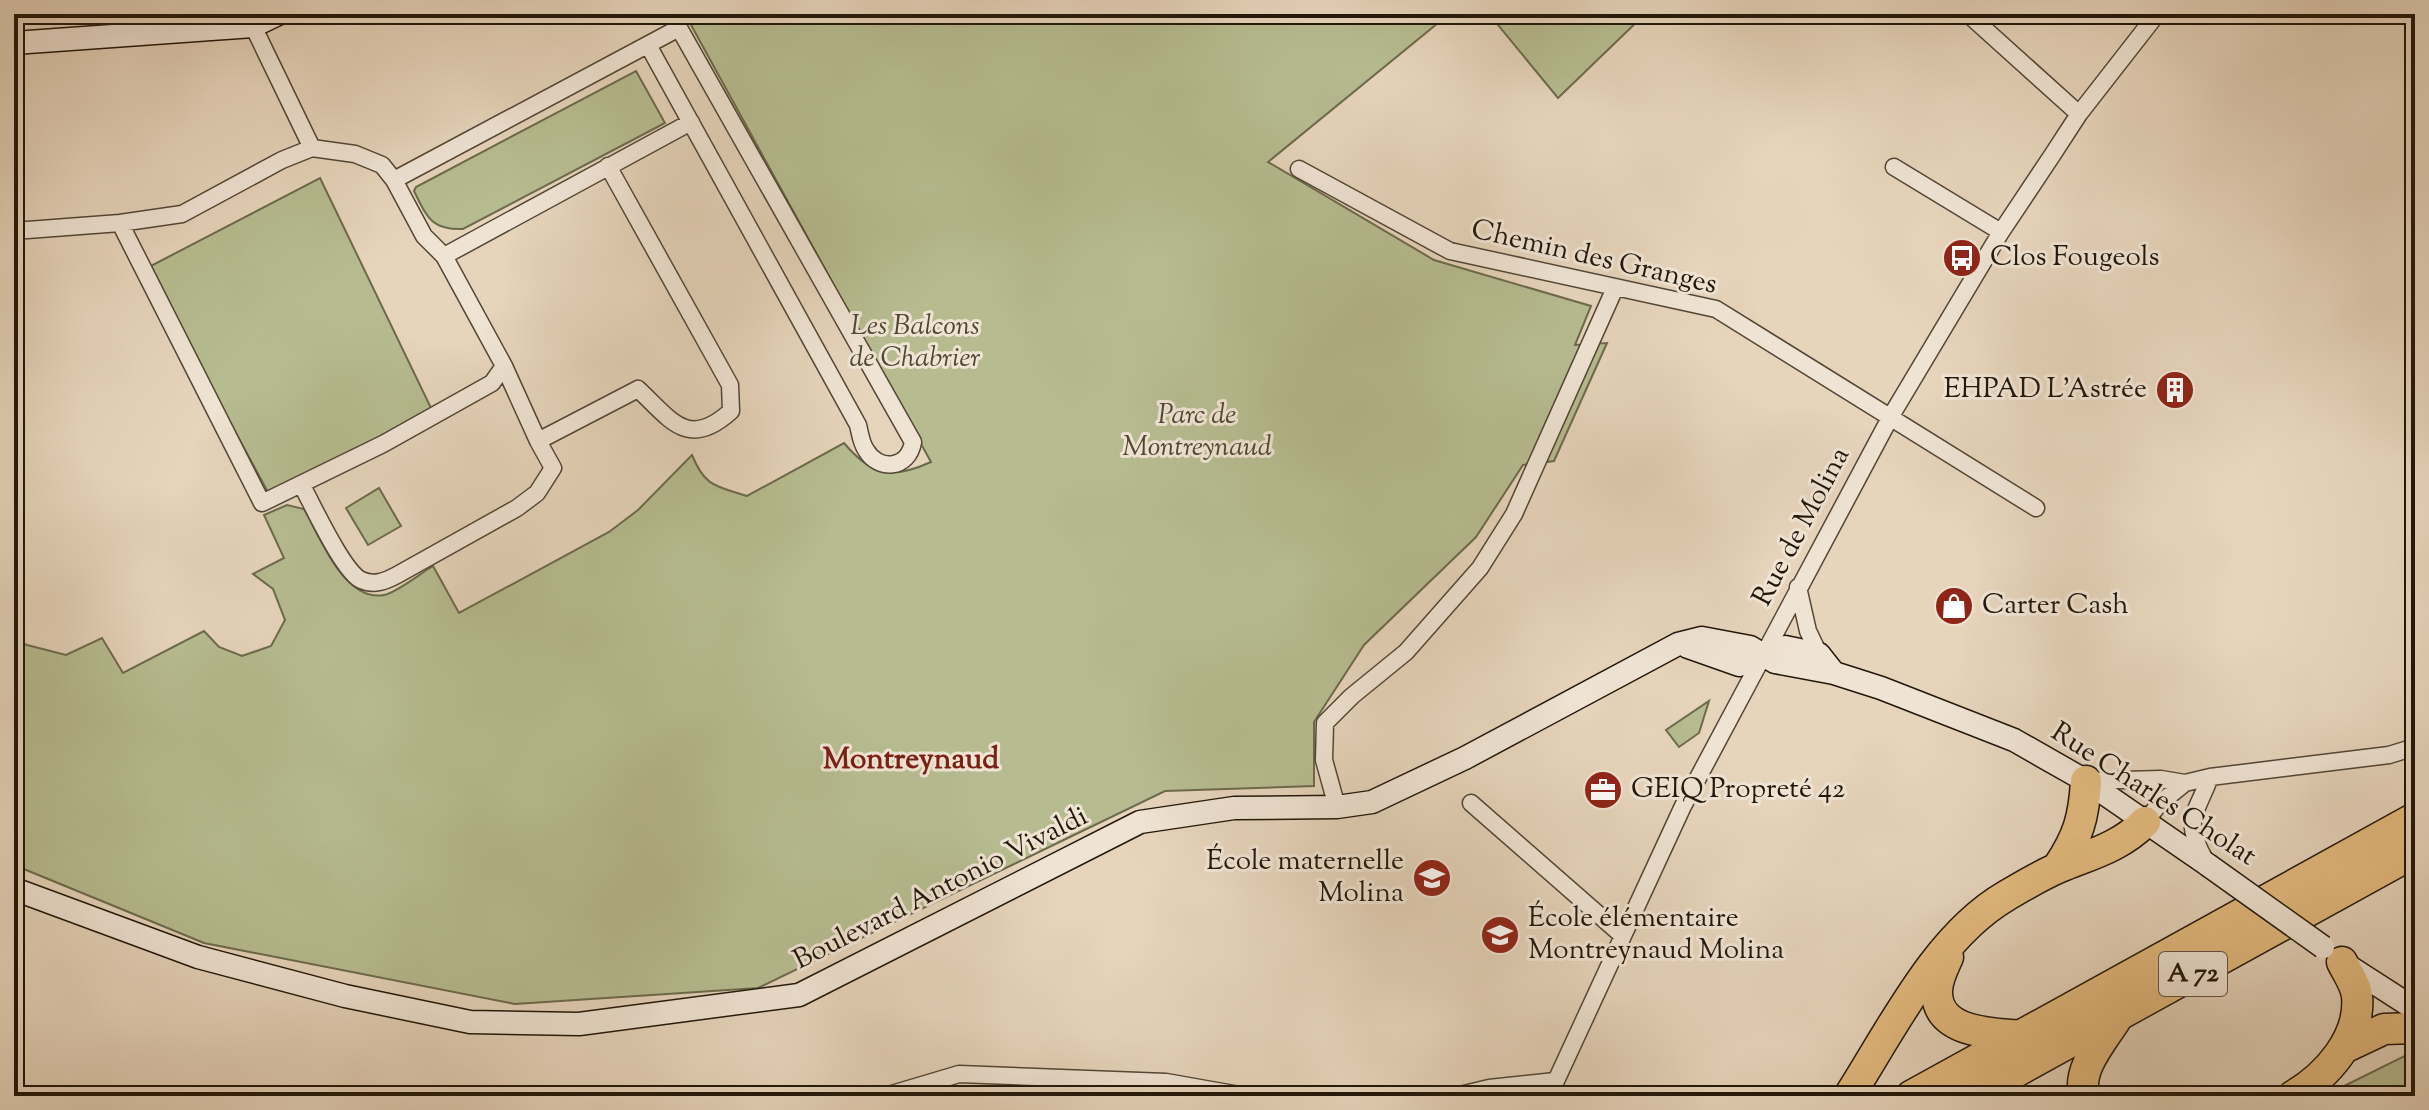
<svg xmlns="http://www.w3.org/2000/svg" width="2429" height="1110" viewBox="0 0 2429 1110" font-family="'Sorts Mill Goudy',serif">
<style>
.green{fill:#b6bc90;stroke:#6c6a4d;stroke-width:2}
.lines{fill:none;stroke-linecap:round;stroke-linejoin:round}
.street-casing{stroke:#534636;stroke-width:19}
.secondary-casing{stroke:#22170a;stroke-width:25}
.highway-casing{stroke:#22170a;stroke-width:33}
.street{stroke:#efe3d3;stroke-width:16}
.secondary{stroke:#efe3d3;stroke-width:22}
.highway{stroke:#e3ba7e;stroke-width:30}
.secondary-bridge-casing{stroke:#22170a;stroke-width:25;stroke-linecap:butt}
.secondary-bridge{stroke:#efe3d3;stroke-width:22}
.labels{text-anchor:middle;dominant-baseline:central;stroke-width:6;stroke-linejoin:round;paint-order:stroke}
.shield{fill:#efe3d3;stroke:#605446;stroke-width:2}
.shield-label{font-size:26px;font-weight:bold;fill:#22170a}
.street-label{font-size:28px;fill:#22170a;stroke:#efe3d3}
.poi-label{font-size:28px;fill:#22170a;stroke:#efe3d3;text-anchor:start}
.park-label{font-size:28px;font-style:italic;fill:#4e4932;stroke:#efe3d3}
.neighbourhood-label{font-size:30px;font-weight:bold;fill:#7a1f14;stroke:#efe3d3}
</style>
<rect width="100%" height="100%" fill="#e6d4bb"/>
<filter id="stains"><feTurbulence type="fractalNoise" baseFrequency=".0025" numOctaves="4"/><feColorMatrix values="0 0 0 0 .2 0 0 0 0 .09 0 0 0 0 .02 0 0 0 .5 -.17"/></filter>
<radialGradient id="worn" r=".72"><stop offset=".6" stop-color="#630" stop-opacity="0"/><stop offset="1" stop-color="#630" stop-opacity=".3"/></radialGradient>
<!-- green -->
<path class="green" d="M685 14H1449L1268 162 1434 260 1591 306 1575 345 1607 343 1554 461 1523 465 1476 537 1364 645 1314 722V786L1165 791 758 988 515 1004 204 943 14 865V639L27 645 66 655 102 638 123 673 204 631 219 647 242 656 271 646 285 620 273 589 253 574 284 558 264 515 287 505 304 509C320 537 344 602 384 595 396 593 421 573 433 566L459 613 609 532 638 510 692 455C705 487 716 486 747 496L844 443C872 476 891 480 931 462Z
M1489 14H1645L1558 98Z
M636 71 665 123 463 229C431 230 427 217 414 191L416 187Z
M320 178 432 410 270 496 147 268Z
M379 488 401 526 368 545 346 508Z
M1709 701 1699 733 1679 747 1666 730Z
M2415 1050V1096H2324L2415 1051Z"/>
<g class="lines">
<!-- street casing -->
<g class="street-casing">
<path id="street" d="M1865 14H1877
M1968 14 2079 114
M648 45 858 425C860 433 861 443 866 450 878 471 908 470 913 442L679 28
M1894 167 2001 232
M1299 169 1450 251 1716 309 2036 508
M394 180 679 28 672 14
M120 223 262 503 383 444 492 383 504 366 444 256 424 236 394 180 382 165 355 154 312 148 253 26
M14 231 120 223 182 214 282 160 312 148
M444 256 691 122
M538 441 638 389C671 420 688 450 731 411L730 385 608 166
M301 484C313 505 342 570 361 580 374 586 386 581 397 575L517 508 537 493 553 468 538 441 504 366
M1798 587 1808 631 1819 654
M2086 781 2161 779 2185 783 2210 777 2389 755 2415 747
M1471 803 1623 936
M1337 807 1324 760 1325 723 1352 696 1406 652 1480 568 1514 514 1615 288
M2145 822 2160 803 2185 783
M2205 860C2182 819 2196 815 2210 777
M885 1096 959 1074 1166 1082 1245 1096
M1456 1096 1489 1088 1555 1081
M1549 1096 1683 806 1891 416 2001 232 2053 154 2079 114 2157 14"/>
</g>
<!-- secondary casing -->
<g class="secondary-casing">
<path id="secondary" d="M14 43 253 26 278 14
M1688 647 1739 665 1764 657 1785 647 1819 654 1834 673
M14 889 198 957 345 996 470 1022 579 1024 799 995 1140 822 1234 808 1337 807 1372 802 1465 758 1678 644 1702 638 1750 647 1775 662 1834 673 1881 688 2014 740 2086 781 2208 865
M2342 962 2415 1009"/>
</g>
<!-- highway casing -->
<g class="highway-casing">
<path id="highway" d="M2058 867C2078 837 2084 818 2086 781
M1948 957C1943 968 1936 982 1937 994 1939 1034 1993 1033 2021 1036
M2346 1047 2384 1029 2415 1028
M1849 1096C1892 1029 1936 937 2006 896 2023 886 2041 875 2060 867 2092 854 2120 847 2145 822
M1911 1096 2415 818
M1972 1096 2415 852
M2085 1096C2075 1070 2105 1038 2118 1016
M2293 1096C2327 1076 2361 1038 2357 996 2356 985 2347 972 2342 962"/>
</g>
<!-- street -->
<use href="#street" class="street"/>
<!-- secondary -->
<use href="#secondary" class="secondary"/>
<!-- highway -->
<use href="#highway" class="highway"/>
<!-- secondary-bridge casing -->
<g class="secondary-bridge-casing">
<path id="secondary-bridge" d="M2208 865 2323 947"/>
</g>
<!-- secondary-bridge -->
<use href="#secondary-bridge" class="secondary-bridge"/>
</g>
<!-- icons -->
<defs>
<g id="bus-disc" transform="scale(2)"><circle r="9.5" fill="#8f2418" stroke="#efe3d3"/><path d="M-5-6H5V4H4V6H2V4H-2V6H-4V4H-5ZM-3.5-4V0h7V-4ZM-3.5 1.2v1.5H-2V1.2ZM2 1.2v1.5H3.5V1.2Z" fill="#fff"/></g>
<g id="building-disc" transform="scale(2)"><circle r="9.5" fill="#8f2418" stroke="#efe3d3"/><path d="M-4-6H4V6H1V3H-1V6H-4ZM-2.5-4.3h1.7v1.8h-1.7ZM.8-4.3h1.7v1.8H.8ZM-2.5-1h1.7V.8h-1.7ZM.8-1h1.7V.8H.8Z" fill="#fff"/></g>
<g id="shop-disc" transform="scale(2)"><circle r="9.5" fill="#8f2418" stroke="#efe3d3"/><path d="M-5-2.5h2.3a2.7 3.5 0 0 1 5.4 0H5L5.5 6h-11ZM-1.5-2.5h3a1.5 2.3 0 0 0-3 0Z" fill="#fff"/></g>
<g id="office-disc" transform="scale(2)"><circle r="9.5" fill="#8f2418" stroke="#efe3d3"/><path d="M-6-3h4V-5.5h4V-3h4V5H-6ZM-1-4.5V-3h2v-1.5ZM-6 0V1H6V0Z" fill="#fff"/></g>
<g id="school-disc" transform="scale(2)"><circle r="9.5" fill="#8f2418" stroke="#efe3d3"/><path d="M0-5L7-2L0 1L-7-2ZM-4 1L0 2.5L4 1V4Q0 6-4 4Z" fill="#fff"/></g>
</defs>
<g fill-rule="evenodd">
<use href="#bus-disc" x="1962" y="258"/>
<use href="#building-disc" x="2175" y="390"/>
<use href="#shop-disc" x="1954" y="606"/>
<use href="#office-disc" x="1603" y="790"/>
<use href="#school-disc" x="1432" y="878"/>
<use href="#school-disc" x="1500" y="935"/>
</g>
<g class="labels">
<!-- shield labels -->
<rect class="shield" x="2159" y="952" width="68" height="44" rx="6"/>
<g class="shield-label">
<text x="2193" y="974">A 72</text>
</g>
<!-- street labels -->
<g class="street-label">
<text transform="translate(1594 258) rotate(13)">Chemin des Granges</text>
<text transform="translate(1802 527) rotate(-62)">Rue de Molina</text>
<text transform="translate(2153 795) rotate(33)">Rue Charles Cholat</text>
<text transform="translate(941 889) rotate(-27)">Boulevard Antonio Vivaldi</text>
</g>
<!-- poi labels -->
<g class="poi-label">
<text x="1990" y="258">Clos Fougeols</text>
<text x="2147" y="390" text-anchor="end">EHPAD L'Astrée</text>
<text x="1982" y="606">Carter Cash</text>
<text x="1631" y="790">GEIQ Propreté 42</text>
<text x="1404" y="862" text-anchor="end">École maternelle<tspan x="1404" dy="32">Molina</tspan></text>
<text x="1528" y="919">École élémentaire<tspan x="1528" dy="32">Montreynaud Molina</tspan></text>
</g>
<!-- park labels -->
<g class="park-label">
<text x="915" y="327">Les Balcons<tspan x="915" dy="32">de Chabrier</tspan></text>
<text x="1197" y="416">Parc de<tspan x="1197" dy="32">Montreynaud</tspan></text>
</g>
<!-- neighbourhood labels -->
<g class="neighbourhood-label">
<text x="911" y="760">Montreynaud</text>
</g>
</g>
<!-- margin -->
<rect width="2429" height="1110" fill="none" stroke="#e6d4bb" stroke-width="48"/>
<rect x="16" y="16" width="2397" height="1078" fill="none" stroke="#22170a" stroke-width="4"/>
<rect x="24" y="24" width="2381" height="1062" fill="none" stroke="#22170a" stroke-width="2"/>
<rect width="100%" height="100%" filter="url(#stains)"/>
<rect width="100%" height="100%" fill="url(#worn)"/>
</svg>
